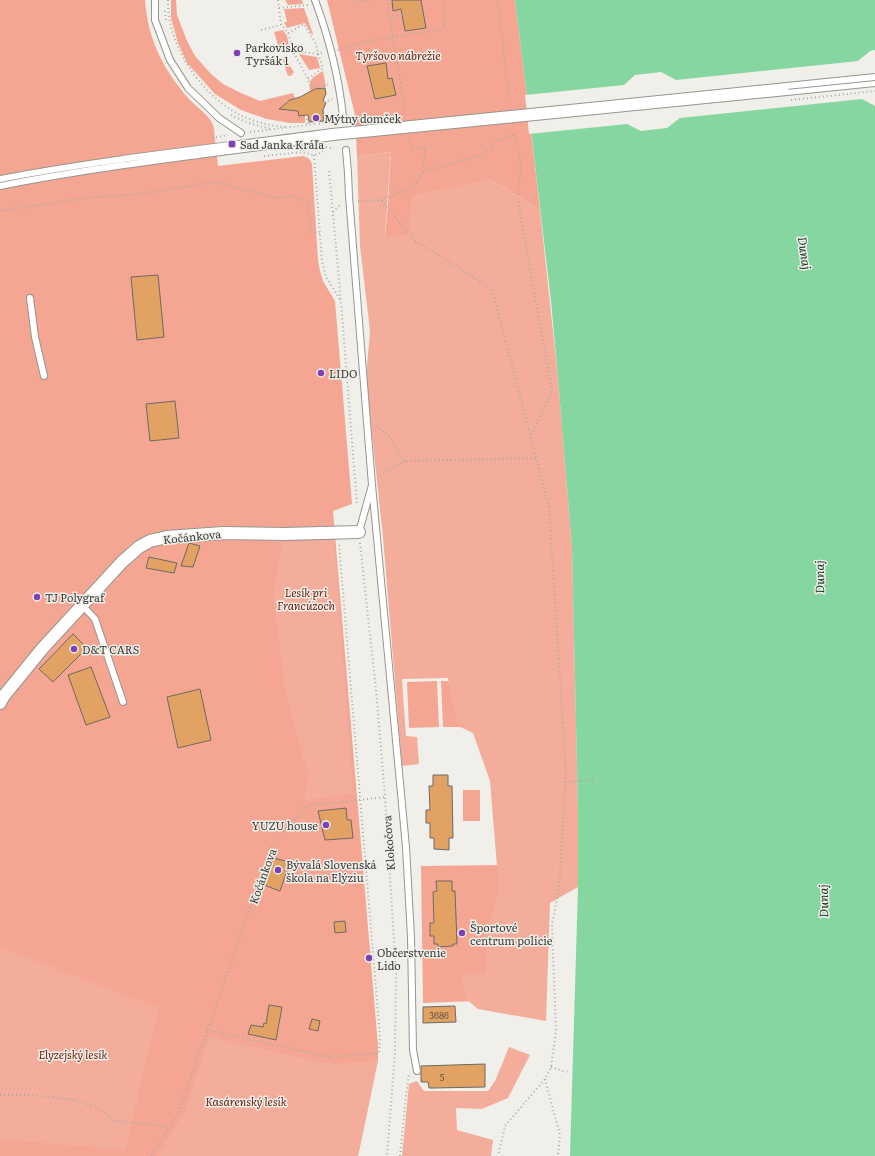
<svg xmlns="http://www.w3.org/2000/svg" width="875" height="1156" viewBox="0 0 875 1156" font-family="Literata,serif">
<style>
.green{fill:#f5a692}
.forest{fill:#f4ad9b}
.water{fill:#85d6a1}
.pier{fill:#f0efe9}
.building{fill:#e2a264;stroke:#6d6966}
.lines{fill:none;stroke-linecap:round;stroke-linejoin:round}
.lane-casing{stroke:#96958f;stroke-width:8}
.street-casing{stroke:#96958f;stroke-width:14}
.path{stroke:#acaca7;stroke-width:2;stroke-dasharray:1 3;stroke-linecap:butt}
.lane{stroke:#fff;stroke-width:6}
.street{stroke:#fff;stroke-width:12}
.lane-bridge-casing{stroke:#96958f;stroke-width:8;stroke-linecap:butt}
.path-bridge{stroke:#acaca7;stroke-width:2;stroke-dasharray:1 3;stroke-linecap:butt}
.lane-bridge{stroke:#fff;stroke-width:6}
.poi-dot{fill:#7d41b6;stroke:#f0efe9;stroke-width:1.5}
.labels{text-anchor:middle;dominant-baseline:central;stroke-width:3;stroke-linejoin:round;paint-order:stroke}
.number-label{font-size:9px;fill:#655544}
.poi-label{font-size:11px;fill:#3b3b39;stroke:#f0efe9;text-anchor:start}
.park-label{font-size:11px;font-style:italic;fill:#661a07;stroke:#f0efe9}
.street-label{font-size:11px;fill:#3b3b39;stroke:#f0efe9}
.water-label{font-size:12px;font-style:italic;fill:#163924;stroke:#f0efe9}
</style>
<rect width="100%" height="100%" fill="#f0efe9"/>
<!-- green -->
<path class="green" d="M0 0H145C148 40 163 69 189 99 196 107 208 114 212 123 215 128 214 133 215 139 216 148 217 157 218 166L303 156C308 157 310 159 312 164L318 260 320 271 323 281 335 301 352 504 333 511 378 1046V1060L358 1156H0Z
M171 0H176L177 15 187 41 195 56 211 74 223 84 241 93 260 101 293 93 295 98 290 100 282 106 283 109 298 111 305 115V123H290L267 119 241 110 215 94 187 63 178 43 171 18Z
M285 0H302L303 4 288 5Z
M327 0H515L527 96 540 210 490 179 408 236H385L388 205 391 152 357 156 355 115Z
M304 8 313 34 312 35 305 23 287 28 284 22H287L284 9Z
M283 30 287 36 289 46 280 51 274 32Z
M299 54 317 57 320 68 309 70Z
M284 57 294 72 292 74 293 75 288 76 282 58Z
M323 71 326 87 315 89 310 91C308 78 314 77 323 71Z
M437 681 439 727 409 728 407 682Z
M441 681H472L473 727H443Z
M463 790H480V821H463Z
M500 865 503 1000 423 1003 421 866Z"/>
<!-- forest -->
<path class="forest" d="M391 152 385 236 408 235 412 195 490 179 540 210 558 378 572 547 578 809V887L550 903 546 1021 478 1009 466 999 462 973H486V934L499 891 490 781 473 733 458 726 448 678 402 679 406 736 417 737 419 764 402 766 383 537 366 379 370 331 360 246 357 156Z
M334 540 353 794 304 800 309 779 285 687 273 595 282 542Z
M0 947 159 1008 125 1150 0 1139Z
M209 1037 334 1065 378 1060 358 1156H157L184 1113Z
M509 1047 530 1055 508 1098 482 1109 456 1108 457 1130 493 1140 491 1156H402L409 1084 417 1081 424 1091H488L495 1081Z"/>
<!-- water -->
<path class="water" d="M515 0H875V1156H570L578 887V809L572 547 558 378 551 301 527 96Z"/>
<!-- pier -->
<path class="pier" d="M875 50V106L862 99 680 118 667 128 641 131 627 124 529 134 525 95 624 85 635 75 661 72 676 80 858 61 870 51Z"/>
<!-- building -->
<path class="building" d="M392 0H421L426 28 405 31 401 9 393 11Z
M386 63 388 79 392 78 396 95 375 99 367 66Z
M325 88 326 94 323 100 326 103 323 110 324 121 309 122 308 115 299 116 298 111 279 109 290 100 300 97 315 89Z
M158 275 164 337 137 340 131 277Z
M175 401 179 438 150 441 146 404Z
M189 543 200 546 193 567 181 566Z
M149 557 177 563 174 573 146 568Z
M73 634 87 648 53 682 39 669Z
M91 667 110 717 86 725 68 675Z
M200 689 211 740 178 748 167 697Z
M433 775H448V786H452L453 838H449V850L434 849V838H430V823H426V810H430L429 786H433Z
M346 808 347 820H351L353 838 325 840 318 811Z
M273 858 290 862 280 891 264 885Z
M436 881H452V891H455L457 944H453V946L438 947V944H434V936H430V923H434L433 892 437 891Z
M345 921 346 932 335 933 334 922Z
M269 1005 282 1007 276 1040 248 1034 251 1025 263 1027 264 1023 266 1024Z
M455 1006 456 1022 423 1023V1007Z
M312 1019 320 1021 318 1031 309 1029Z
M485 1064V1087L433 1088H429L428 1082H421V1066Z"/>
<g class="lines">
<!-- lane casing -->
<g class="lane-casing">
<path id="lane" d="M155 0V20L170 60 188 88 219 118 241 133
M315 0C329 38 339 77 343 117
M787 92 875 83
M346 150 348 173 349 196 372 485 359 532
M0 179C110 158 221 147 332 132
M0 186C110 164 222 153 333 137
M30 298 35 337 44 376
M372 485 406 847 411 937 413 1050 417 1071
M82 605 95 619 123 702"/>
</g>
<!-- street casing -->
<g class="street-casing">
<path id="street" d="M0 703 3 697 42 649 122 562 139 547 150 541 167 537 223 533 284 534 359 532"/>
</g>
<!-- path -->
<path class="path" d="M168 0C167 45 200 94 240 115 254 122 271 126 287 127
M278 0 281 24 288 33 293 51 308 79 311 88 330 84
M387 0 406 117
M498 0 509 97
M365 1 369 0
M357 2 365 0
M279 8 308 5
M165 11 166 23
M389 17 420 11 418 0
M261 30 281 25
M288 33 304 24 316 44 318 54 323 68 308 79
M338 50 365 42 445 28 443 0
M293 51 318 54 322 53
M324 102 332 99
M231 115C244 122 258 126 272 129
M306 115 308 125
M319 124 331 121
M250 132 315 124
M409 137 411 148H425L423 172
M212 138 228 135
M326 147 334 149
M314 155 322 262 326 277 341 301
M264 156 302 152 314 155 319 154 326 147
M329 171 341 302 357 505
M381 200 415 186 423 172 481 155 490 149 496 141 513 135 518 151 521 168 519 182 518 200 552 392 531 435
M358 201 381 200 414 240 492 289 549 507 566 774 559 889 552 924 556 1031 551 1067 545 1079 505 1126 498 1156
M0 211 85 198 142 194 216 182 274 198 294 196 308 202 311 232 320 233
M333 212 341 204
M376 426 388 435 405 461 536 458
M380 476 405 461
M360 543 376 690 385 797 396 973 395 1053 387 1156
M593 776V784
M565 782 593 780
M207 1030 329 1057 379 1053 380 1037 339 544
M551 1067 563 1071 570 1072
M545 1079 560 1135 558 1156
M0 1095H29L69 1099 97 1107 116 1121 131 1122 169 1127
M151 1156 179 1112 271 847 306 806 385 797
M400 1156 406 1096 409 1074"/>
<!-- lane -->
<use href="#lane" class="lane"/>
<!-- street -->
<use href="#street" class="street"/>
<!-- lane-bridge casing -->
<g class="lane-bridge-casing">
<path id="lane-bridge" d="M332 132 875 77
M333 137 787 92"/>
</g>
<!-- path-bridge -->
<path class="path-bridge" d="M791 100 875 91"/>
<!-- lane-bridge -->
<use href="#lane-bridge" class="lane-bridge"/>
</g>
<!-- markers -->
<g class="poi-dot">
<circle cx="237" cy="53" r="4"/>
<circle cx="316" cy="118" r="4"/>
<rect x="228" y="140" width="8" height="8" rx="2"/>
<circle cx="321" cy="373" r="4"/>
<circle cx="37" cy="597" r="4"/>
<circle cx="74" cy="649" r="4"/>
<circle cx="326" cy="825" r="4"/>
<circle cx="278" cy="870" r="4"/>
<circle cx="462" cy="933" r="4"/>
<circle cx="369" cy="958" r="4"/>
</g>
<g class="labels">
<!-- number labels -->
<g class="number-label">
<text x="439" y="1015">3686</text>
<text x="442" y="1077">5</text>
</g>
<!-- poi labels -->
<g class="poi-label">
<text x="245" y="47">Parkovisko<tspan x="245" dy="13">Tyršák 1</tspan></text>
<text x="324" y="118">Mýtny domček</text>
<text x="240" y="144">Sad Janka Kráľa</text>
<text x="329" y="373">LIDO</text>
<text x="45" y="597">TJ Polygraf</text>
<text x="82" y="649">D&amp;T CARS</text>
<text x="318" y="825" text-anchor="end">YUZU house</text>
<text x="286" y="864">Bývalá Slovenská<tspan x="286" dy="13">škola na Elýziu</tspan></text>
<text x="470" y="927">Športové<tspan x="470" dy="13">centrum polície</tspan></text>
<text x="377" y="952">Občerstvenie<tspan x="377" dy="13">Lido</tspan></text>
</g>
<!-- park labels -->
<g class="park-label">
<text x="398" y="55">Tyršovo nábrežie</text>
<text x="306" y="592">Lesík pri<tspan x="306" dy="13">Francúzoch</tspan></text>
<text x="73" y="1054">Elyzejský lesík</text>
<text x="246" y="1101">Kasárenský lesík</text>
</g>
<!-- street labels -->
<g class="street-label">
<text transform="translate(192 536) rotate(-6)">Kočánkova</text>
<text transform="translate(388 843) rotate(-94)">Klokočova</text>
<text transform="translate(262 876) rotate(-70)">Kočánkova</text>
</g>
<!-- water labels -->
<g class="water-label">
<text transform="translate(805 253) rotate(82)">Dunaj</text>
<text transform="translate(819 577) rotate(-91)">Dunaj</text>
<text transform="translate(823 901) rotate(-91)">Dunaj</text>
</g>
</g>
</svg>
